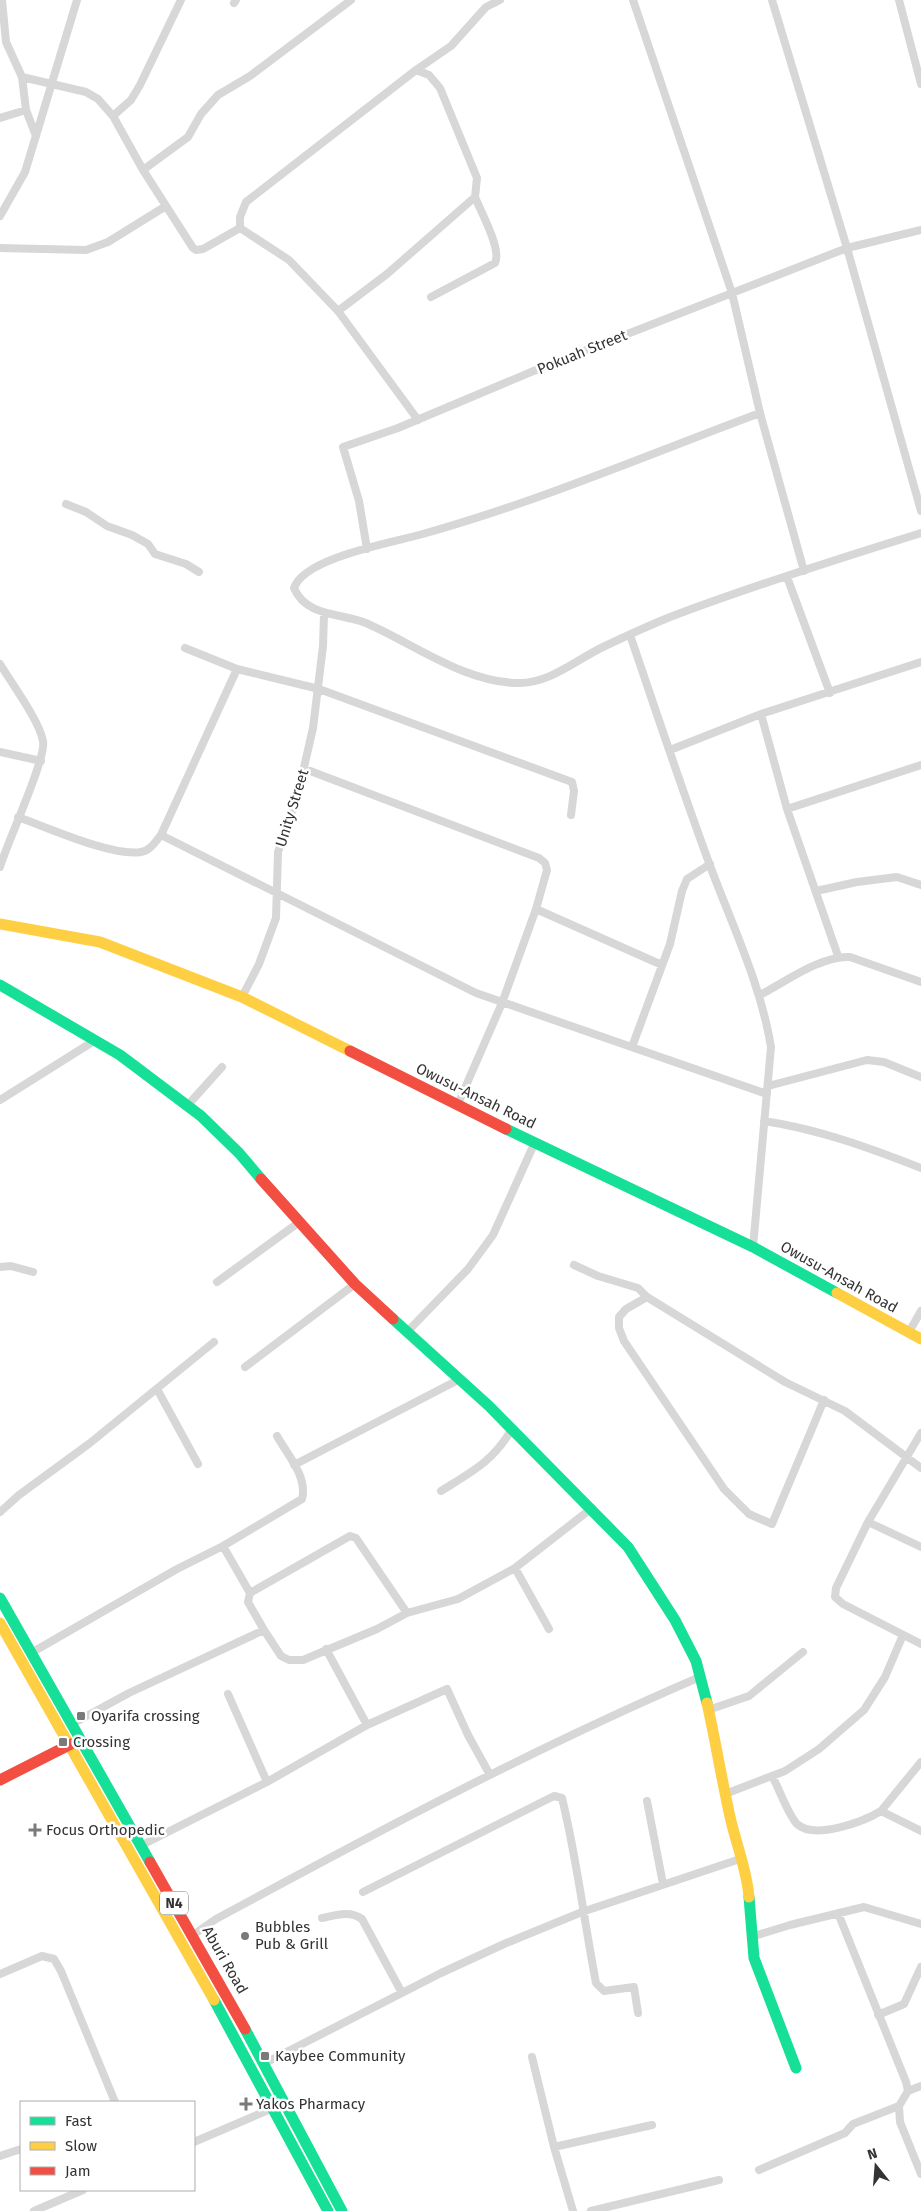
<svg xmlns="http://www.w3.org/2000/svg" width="921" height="2211" viewBox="0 0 921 2211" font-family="'Fira Sans',sans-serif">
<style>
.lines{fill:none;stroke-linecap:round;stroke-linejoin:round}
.street{stroke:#d7d7d7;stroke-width:8}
.fast{stroke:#16e098;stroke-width:11}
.slow{stroke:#ffcf43;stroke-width:11}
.jam{stroke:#f24e42;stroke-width:11}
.poi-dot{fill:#7a7a7a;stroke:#fff;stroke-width:2}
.labels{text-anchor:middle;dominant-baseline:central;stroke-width:5;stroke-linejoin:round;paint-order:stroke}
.shield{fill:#fff;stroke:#707070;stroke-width:1}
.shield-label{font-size:14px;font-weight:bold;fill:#333}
.street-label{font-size:15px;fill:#333;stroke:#fff}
.poi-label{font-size:15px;fill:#333;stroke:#fff;text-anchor:start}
</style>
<rect width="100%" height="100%" fill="#fff"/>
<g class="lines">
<!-- street -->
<path class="street" d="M2 0 6 42 22 77 26 110 36 136
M633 0 732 293 760 413 804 571
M772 0 847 248 921 511
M899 0 921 84
M234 3 236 0
M22 77 86 92 98 99 113 116 143 170 193 248 196 250 203 249 240 228V217L246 202 416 70 451 46 486 7 500 0
M113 116 131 100 140 85 181 0
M0 118 26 110
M143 170 188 137 201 114 218 95 250 76 351 0
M0 216 25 172 77 0
M240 228 289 260 338 311 418 420
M0 248 86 250 108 242 166 206
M431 297 495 263C502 250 481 212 475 197
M338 311 387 274 475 197 477 178 440 88 429 75 416 70
M760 413C647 455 535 503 419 535 390 543 304 558 294 588 306 617 342 613 366 623 414 644 465 683 519 683 551 683 577 659 605 646 626 636 648 626 670 617 752 586 837 559 921 533
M66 504 86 512 107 526 132 535 148 544 155 554 186 564 199 572
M367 549 359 501 343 447 398 428 543 367 847 248 921 230
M787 577 830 693
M630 635C657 714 683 793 712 871 734 929 761 986 771 1047L753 1247
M185 648 237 669
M0 664C12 684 39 720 43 741 47 757 7 843 0 867
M761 714 787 809 838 956
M670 750 761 714 921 662
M0 752 41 761
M305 769 539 858 545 863 547 870 536 909 502 1003 458 1104
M787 809 921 765
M18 817C46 827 113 857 141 852 150 851 155 842 161 835L237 669 319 689 572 782 574 791 571 815
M161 835 476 993 767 1094
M816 891 857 882 897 877 921 885
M536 909 662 965
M760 995C785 982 822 955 850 957L921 982
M242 997 259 964 276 918 278 852 297 798 313 728 323 646 324 614
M632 1047 670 944 682 891 687 879 710 864
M768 1086 867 1060 884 1062 921 1077
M0 1100 94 1041
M187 1106 222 1067
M764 1121C818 1129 870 1148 921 1168
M574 1265 598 1276 638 1288 647 1297 785 1382 845 1411 921 1468
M0 1267 11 1266 33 1272
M217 1282 298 1223
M647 1297 626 1309 619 1317V1328L624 1341 724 1489 749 1514 772 1524 824 1400
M407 1332 468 1269 493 1235 535 1142
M909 1332 921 1311
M245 1367 355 1284
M157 1389 198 1464
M921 1433 868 1522 836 1588 835 1597 843 1604 921 1644
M294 1465 460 1379
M441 1491C473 1471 492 1462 512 1429
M0 1512 19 1495 90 1443 214 1342
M868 1522 921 1547
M223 1546 302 1499C308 1477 287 1454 277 1436
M515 1568 549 1629
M264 1630 248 1602 250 1593 350 1536 356 1538 407 1613
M326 1649 367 1725
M31 1653 177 1569 223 1546 250 1593
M228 1694 267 1782
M708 1710 749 1696 803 1652
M72 1724 129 1693 264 1630 281 1656 289 1660H303L377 1629 407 1613 458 1599 515 1568 592 1508
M772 1776C779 1788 788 1815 797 1824 814 1840 863 1822 881 1811L921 1831
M725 1794 785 1771 819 1749 864 1710 885 1677 903 1635
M647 1801 663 1884
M881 1811 921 1762
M140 1846 267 1782 367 1725 447 1689 468 1735 490 1775
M363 1892 554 1796 562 1798C577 1859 584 1921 596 1983L604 1991 634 1987 638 2013
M838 1913 906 2082 908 2091 899 2106 900 2122 921 2174
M322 1918C336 1915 350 1910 362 1919L402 1993
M193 1935 216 1919C375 1833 534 1748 700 1677
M751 1937 790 1925 864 1907 921 1924
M0 1974 42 1956 54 1959 61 1971 115 2102
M878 2015 904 2004 921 1967
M532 2057 554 2147 573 2211
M265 2063 441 1973 504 1944 582 1912 740 1859
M908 2091 921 2086
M194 2142 273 2108
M554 2147 652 2125
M0 2156 21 2149
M759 2170 845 2133 853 2124 899 2106
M34 2211 83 2190
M591 2211 719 2180"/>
<!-- fast -->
<path class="fast" d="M0 985 120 1055 201 1116 239 1153 261 1179
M506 1129 753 1247 837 1293
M393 1319 489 1406 628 1547 675 1620 696 1661 707 1703
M0 1598 150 1862
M749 1897 754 1958 796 2068
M214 2000 328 2211
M245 2029 342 2211"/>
<!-- slow -->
<path class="slow" d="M0 924 100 942 242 997 350 1051
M837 1293 921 1339
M0 1623 214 2000
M707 1703C716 1743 722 1782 731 1821 737 1846 747 1871 749 1897"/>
<!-- jam -->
<path class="jam" d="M350 1051 506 1129
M261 1179 355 1284 393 1319
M0 1780 71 1744
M150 1862 245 2029"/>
</g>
<!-- markers -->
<g class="poi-dot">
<rect x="76" y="1711" width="10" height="10" rx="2.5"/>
<rect x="58" y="1737" width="10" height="10" rx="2.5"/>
<path d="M32.5 1822.5h5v5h5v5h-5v5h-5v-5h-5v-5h5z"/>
<circle cx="245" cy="1936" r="5"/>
<rect x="260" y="2051" width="10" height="10" rx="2.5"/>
<path d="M243.5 2096.5h5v5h5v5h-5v5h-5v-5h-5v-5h5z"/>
</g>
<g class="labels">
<!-- shield labels -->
<rect class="shield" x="160" y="1891.5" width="28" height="23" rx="4"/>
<g class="shield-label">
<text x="174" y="1903">N4</text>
</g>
<!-- street labels -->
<g class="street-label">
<text transform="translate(582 352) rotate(-22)">Pokuah Street</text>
<text transform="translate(292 808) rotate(-73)">Unity Street</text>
<text transform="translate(476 1096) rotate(26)">Owusu-Ansah Road</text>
<text transform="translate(839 1277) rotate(29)">Owusu-Ansah Road</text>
<text transform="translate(225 1960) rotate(60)">Aburi Road</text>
</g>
<!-- poi labels -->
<g class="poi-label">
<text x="91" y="1716">Oyarifa crossing</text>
<text x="73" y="1742">Crossing</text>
<text x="46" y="1830">Focus Orthopedic</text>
<text x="255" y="1927">Bubbles<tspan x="255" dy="17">Pub &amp; Grill</tspan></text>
<text x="275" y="2056">Kaybee Community</text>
<text x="256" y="2104">Yakos Pharmacy</text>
</g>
</g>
<!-- legend -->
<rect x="20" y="2101" width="175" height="90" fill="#ffffff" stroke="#adadad"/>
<rect x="30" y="2117" width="25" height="8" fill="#16e098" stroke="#adadad"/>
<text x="65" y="2126" font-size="15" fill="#333333">Fast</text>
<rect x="30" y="2142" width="25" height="8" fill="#ffcf43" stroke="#adadad"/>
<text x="65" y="2151" font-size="15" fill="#333333">Slow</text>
<rect x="30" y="2167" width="25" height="8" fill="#f24e42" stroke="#adadad"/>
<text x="65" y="2176" font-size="15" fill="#333333">Jam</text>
<!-- north arrow -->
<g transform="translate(876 2166) rotate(343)" stroke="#ffffff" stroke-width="4" paint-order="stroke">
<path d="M0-4L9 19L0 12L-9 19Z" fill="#333333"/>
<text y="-8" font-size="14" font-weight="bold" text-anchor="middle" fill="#333333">N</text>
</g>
</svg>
